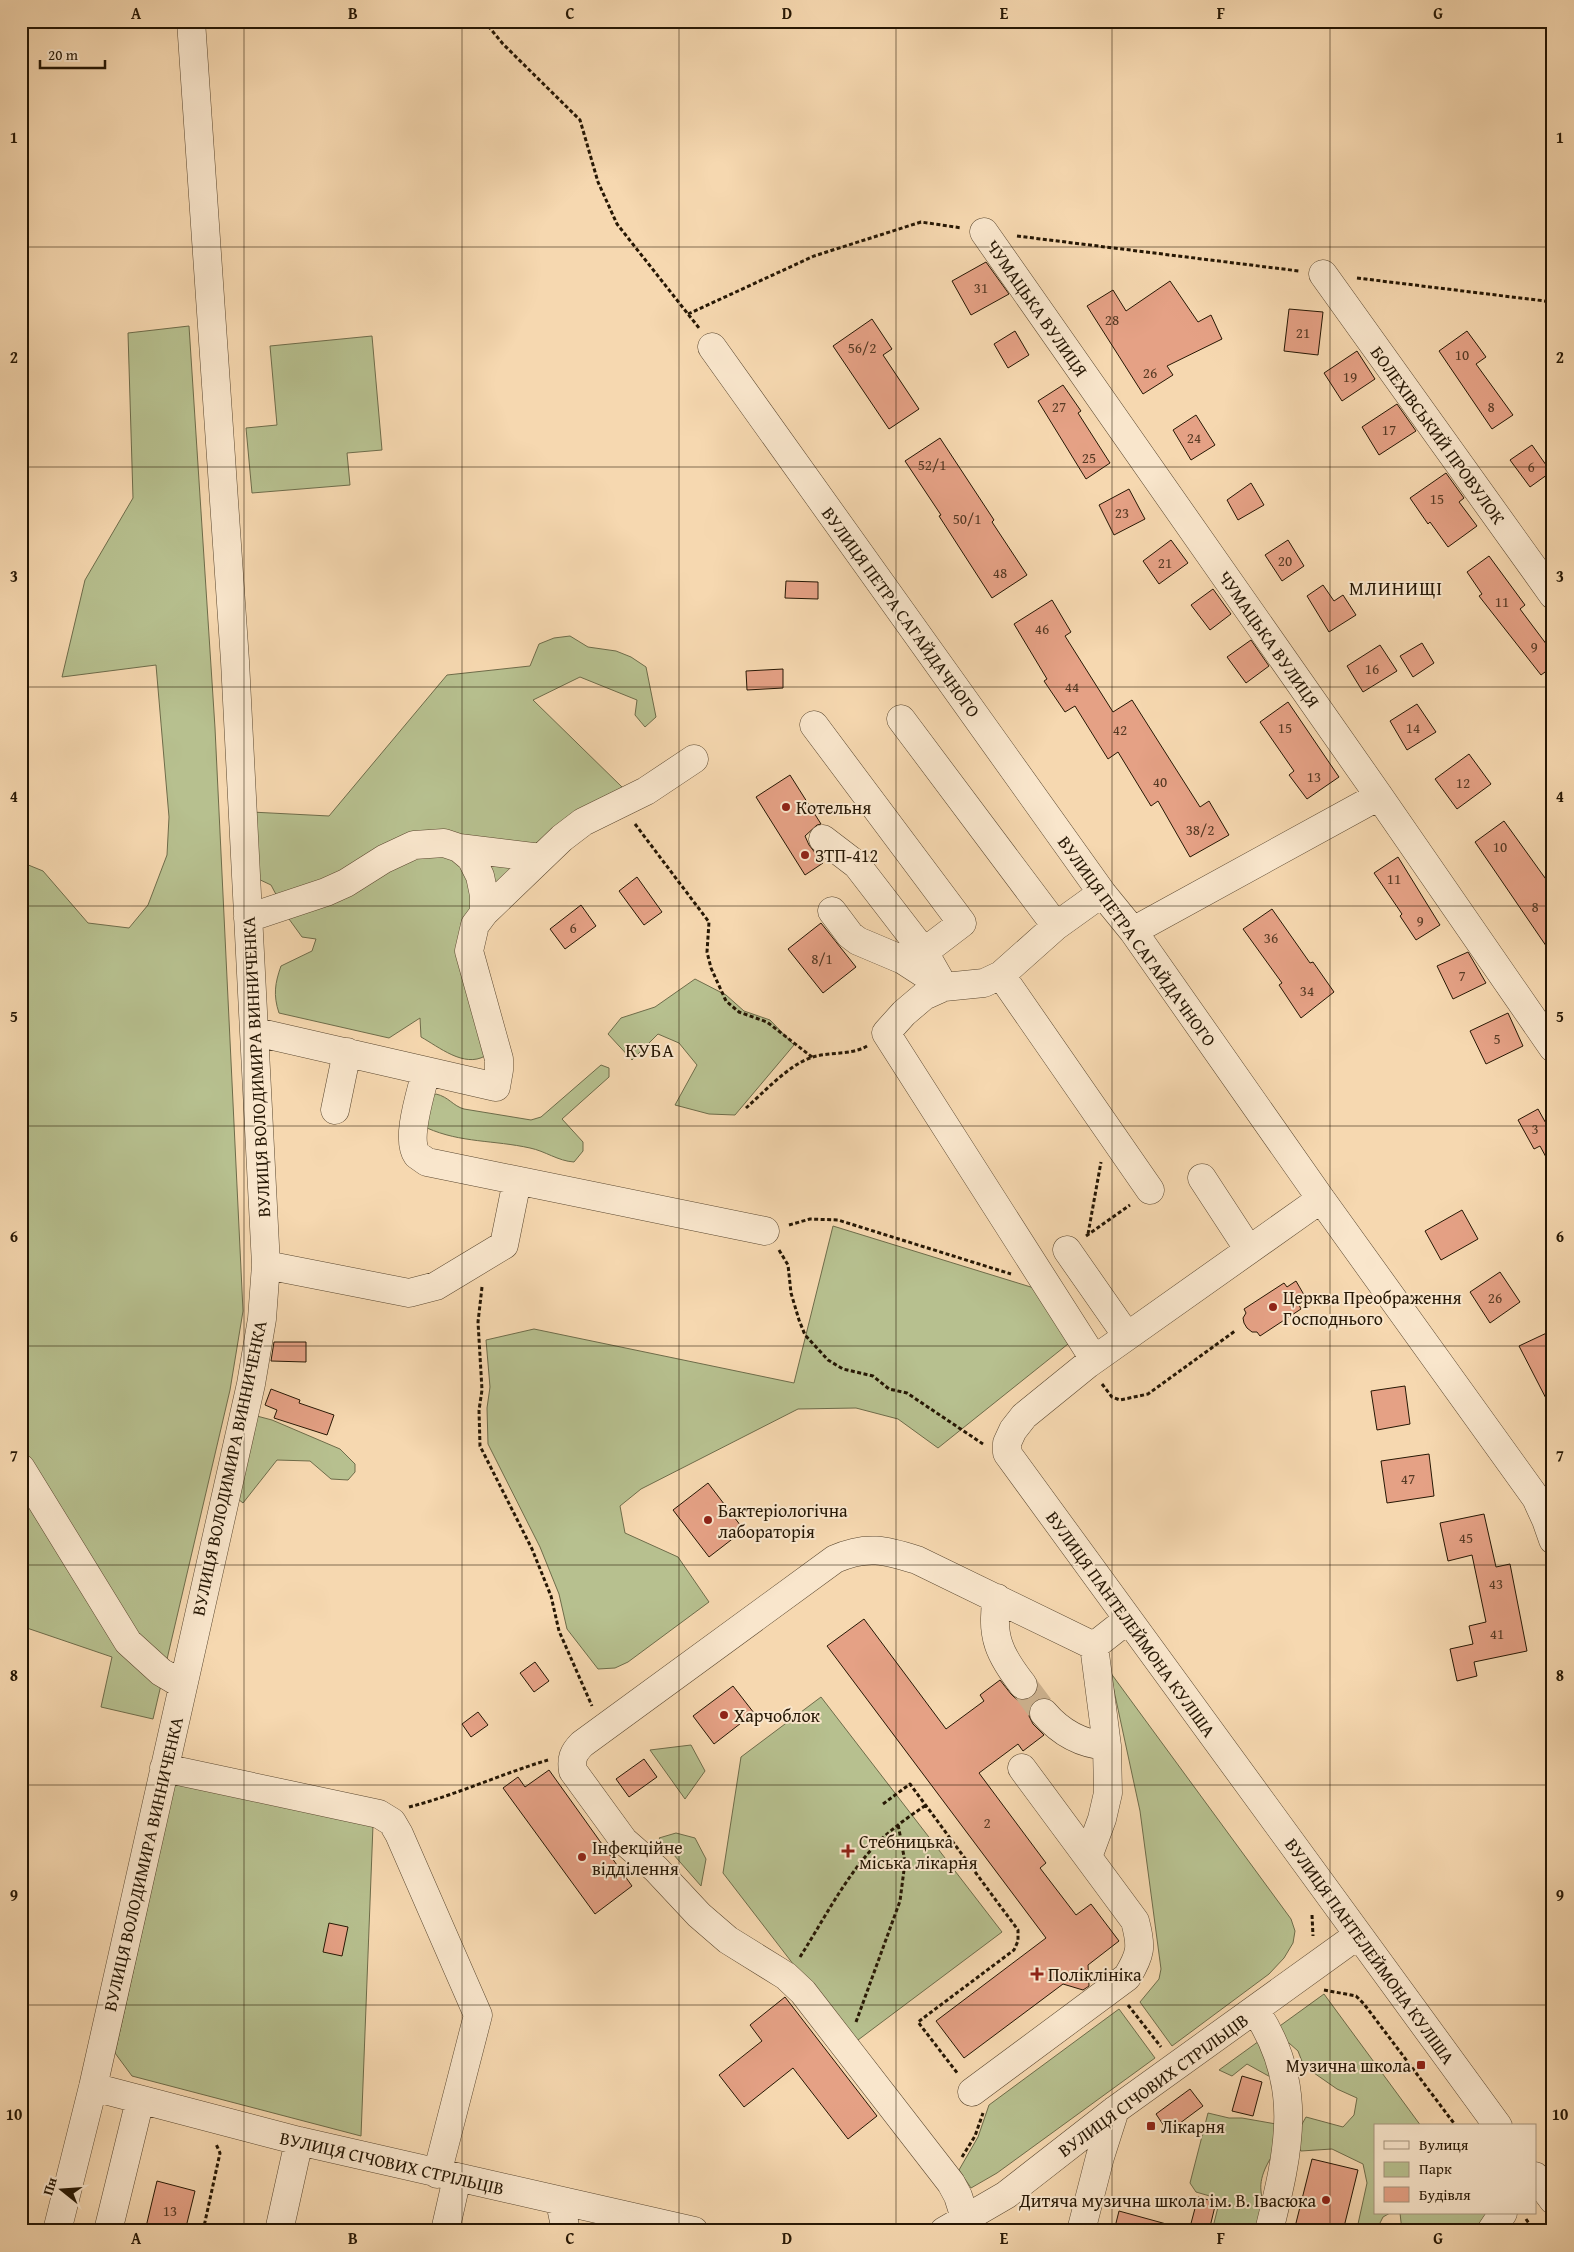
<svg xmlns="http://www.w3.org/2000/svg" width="1574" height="2252" viewBox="0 0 1574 2252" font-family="'Gentium Book Plus',serif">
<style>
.green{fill:#b7c08f;stroke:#6e6c4a}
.building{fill:#e5a185;stroke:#261704}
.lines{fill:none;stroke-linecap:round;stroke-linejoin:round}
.minor-tunnel{stroke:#ccb18e;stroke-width:28;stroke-dasharray:28 14;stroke-linecap:butt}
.minor-casing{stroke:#5a472f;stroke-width:29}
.path{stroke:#261704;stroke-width:3;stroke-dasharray:4 2.5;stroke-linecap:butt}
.minor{stroke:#f9e6cc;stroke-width:28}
.grid{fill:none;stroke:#261704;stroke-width:1;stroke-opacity:0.55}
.poi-dot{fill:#8f2418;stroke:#f9e6cc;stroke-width:2}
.labels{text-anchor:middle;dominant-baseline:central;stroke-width:4;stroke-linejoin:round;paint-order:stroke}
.number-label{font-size:15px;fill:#563a24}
.street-label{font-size:18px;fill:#261704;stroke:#f9e6cc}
.poi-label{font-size:18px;fill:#261704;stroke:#f9e6cc;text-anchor:start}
.neighbourhood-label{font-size:19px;letter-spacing:1px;fill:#261704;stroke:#f9e6cc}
.neatline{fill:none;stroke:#261704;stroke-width:2}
.grid-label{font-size:16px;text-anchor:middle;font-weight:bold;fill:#261704}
</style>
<rect width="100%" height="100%" fill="#f6d8b0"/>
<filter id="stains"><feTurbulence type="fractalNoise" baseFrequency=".004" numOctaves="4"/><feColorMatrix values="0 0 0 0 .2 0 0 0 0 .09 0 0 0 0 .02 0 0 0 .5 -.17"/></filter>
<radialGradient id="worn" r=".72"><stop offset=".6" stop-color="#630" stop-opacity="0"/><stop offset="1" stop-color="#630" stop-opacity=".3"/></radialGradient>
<!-- green -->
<path class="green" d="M189 326 215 728 243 1311 230 1390 153 1719 101 1707 112 1657 21 1626V862L43 871 88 923 129 928 148 905 167 855 169 817 156 665 62 677 85 580 133 498 128 333Z
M372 336 382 450 347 453 350 485 252 493 246 428 277 425 270 346Z
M570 636 588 647 616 651 631 657 646 667 656 717 645 727 635 715 637 700 580 677 533 700 622 787 470 916 485 1056C464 1068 439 1047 421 1037L420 1018 389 1038 279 1013C273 995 275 983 281 966L312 951 316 939 302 937 289 919 271 885 254 877 251 812 329 816 447 675 530 666 539 644 554 638Z
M695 979 726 995 744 1011 770 1020 794 1045 735 1115 709 1114 675 1105 697 1065 679 1043 658 1034 632 1060 608 1034 621 1018 655 1007Z
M601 1065 609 1068V1077L562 1119 583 1142V1151L574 1162C558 1161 545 1151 530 1148 494 1140 461 1143 427 1128L430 1097 436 1094C449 1097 453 1106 464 1109L531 1120 541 1117Z
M833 1226 1034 1288 1068 1344 938 1448 898 1419 856 1408 798 1409 641 1489 620 1506 625 1533 678 1557 709 1602 628 1662 615 1668 598 1669 567 1629 559 1594 540 1547 488 1444 487 1408 490 1387 486 1340 534 1329 794 1383Z
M253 1415 272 1420 340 1449 355 1464V1472L348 1480 331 1479 310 1461 277 1460 243 1503 233 1495Z
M1110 1672 1291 1919 1295 1931 1293 1943 1284 1958 1269 1974 1172 2046 1140 2002 1159 1979 1161 1969 1140 1811Z
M821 1697 1002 1932 854 2043 723 1873 741 1757Z
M691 1745 705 1771 685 1799 650 1750Z
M175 1783 373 1825 361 2136 132 2076 115 2053Z
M676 1833 695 1838 706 1859 701 1886 659 1838Z
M1324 1994 1421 2126H1375V2213H1390L1383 2217 1376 2231H1363L1358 2224 1367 2183 1363 2164 1332 2149 1301 2151 1293 2140 1306 2117 1343 2127 1354 2115 1357 2098 1337 2089 1314 2073 1303 2064 1298 2051 1289 2043 1268 2057 1274 2079 1247 2064 1232 2076 1219 2070Z
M1119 2009 1155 2058 997 2173 971 2188 959 2170 978 2137 989 2105Z
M1208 2113 1229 2118H1242L1276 2124 1280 2144C1271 2157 1259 2174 1261 2191 1262 2207 1268 2215 1264 2231H1212L1220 2199 1196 2192 1190 2183Z
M1400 2213H1487L1500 2231H1402Z"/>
<!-- building -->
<path class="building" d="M986 262 1009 294 971 315 952 281Z
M1170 281 1198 322 1211 315 1222 339 1167 366 1173 375 1143 394 1087 306 1113 290 1126 311Z
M1289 309 1323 312 1318 355 1284 351Z
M872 319 892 349 883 355 919 409 889 429 833 346Z
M1015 331 1029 355 1008 368 994 344Z
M1467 331 1486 357 1476 364 1513 415 1492 429 1439 351Z
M1357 351 1375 379 1342 401 1324 373Z
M1063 385 1081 411 1078 413 1110 463 1086 479 1038 401Z
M1397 404 1416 431 1379 455 1362 427Z
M1196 415 1215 445 1191 460 1173 430Z
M940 438 994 520 992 522 1027 575 992 598 939 516 941 515 905 461Z
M1532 445 1551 472 1530 487 1510 460Z
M1446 473 1464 498 1459 502 1477 526 1448 547 1430 522 1428 524 1410 498Z
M1251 483 1264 505 1238 520 1227 500Z
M1129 489 1145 519 1114 535 1099 505Z
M1171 540 1188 563 1159 584 1143 561Z
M1288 540 1304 566 1282 581 1265 555Z
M1489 556 1525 605 1520 609 1553 653V666L1541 675 1479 596 1482 594 1467 572Z
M786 581 818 582V599L785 598Z
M1323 585 1334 601 1343 595 1356 615 1329 632 1307 596Z
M1213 589 1231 614 1210 630 1191 605Z
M1052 600 1071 632 1065 636 1113 712 1132 700 1200 807 1209 801 1229 835 1190 857 1158 801 1151 806 1118 752 1108 759 1075 706 1065 712 1044 681 1047 679 1014 624Z
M1251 640 1269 666 1246 683 1227 657Z
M1422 643 1434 663 1413 677 1400 656Z
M1380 645 1397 671 1363 692 1347 666Z
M783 669V688L747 690 746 671Z
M1288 702 1339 777 1307 799 1289 775 1294 771 1260 722Z
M1417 704 1436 732 1407 750 1390 721Z
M1469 754 1491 784 1457 809 1435 779Z
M790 775 821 824 817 825 805 836 809 845 823 863 805 875 756 797Z
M1504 821 1553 889V956L1475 842Z
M1398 857 1440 925 1416 940 1400 916 1402 914 1374 873Z
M637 877 662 912 644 925 619 891Z
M581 905 596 926 565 949 550 929Z
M1272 909 1310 963 1313 962 1334 992 1301 1018 1279 985 1282 983 1243 929Z
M821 923 856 967 823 993 788 949Z
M1468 952 1486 983 1453 999 1437 966Z
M1508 1013 1523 1046 1486 1064 1470 1031Z
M1538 1109 1553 1136V1170L1540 1146 1534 1149 1518 1120Z
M1462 1210 1478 1239 1441 1260 1425 1231Z
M1500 1272 1520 1302 1490 1323 1470 1292Z
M1296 1281 1307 1300 1299 1305 1301 1309 1260 1336 1257 1332H1252L1247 1328 1244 1323 1243 1318 1246 1313 1244 1309 1284 1283 1287 1287Z
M1553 1330V1412L1519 1346Z
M274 1342H306V1362L271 1361Z
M1405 1386 1410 1424 1377 1430 1371 1391Z
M271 1389 300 1400 299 1403 334 1415 327 1435 274 1418 277 1410 265 1405Z
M1429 1454 1434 1496 1387 1503 1381 1461Z
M708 1483 744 1530 709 1557 673 1510Z
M1484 1514 1496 1567 1510 1564 1527 1651 1474 1662 1477 1676 1457 1681 1450 1649 1473 1644 1469 1626 1486 1622 1472 1555 1448 1561 1440 1523Z
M864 1619 946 1729 984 1701 980 1695 1000 1680 1011 1694 1017 1700H1025L1032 1698 1036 1692 1041 1698 1033 1702 1029 1708V1716L1033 1724 1044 1735 1023 1751 1018 1744 979 1773 1046 1863 1040 1868 1076 1915 1091 1904 1119 1941 1088 1965 1089 1986 1083 1990 1063 1984 964 2058 936 2021 1046 1938 827 1646Z
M535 1662 549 1681 534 1692 520 1673Z
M733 1686 754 1713 714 1744 693 1716Z
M478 1712 488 1725 471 1737 462 1724Z
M644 1759 657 1777 629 1797 616 1779Z
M549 1770 632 1886 595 1914 503 1788 518 1777 525 1787Z
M329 1923 348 1927 342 1956 323 1952Z
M785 1997 877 2116 848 2139 793 2068 744 2107 719 2075 762 2041 750 2025Z
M1242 2076 1262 2082 1253 2116 1232 2111Z
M1190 2089 1203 2106 1168 2132 1156 2114Z
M1312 2159 1358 2170 1343 2231H1294Z
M157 2181 195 2191 185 2231H145Z
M1198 2197 1216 2202 1209 2231H1189Z
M1119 2211 1170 2225V2231H1114Z"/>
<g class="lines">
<!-- minor-tunnel -->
<path class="minor-tunnel" d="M1023 1685 1044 1713"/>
<!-- minor casing -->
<g class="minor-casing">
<path id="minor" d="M984 232 1379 796 1553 1048
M1323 274 1553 595
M712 347 1102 893 1133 931 1321 1199 1536 1498 1546 1520 1553 1540
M901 719 1056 926
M814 725 962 923 924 952
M823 839 857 865 924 952 944 987
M459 848 541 858
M832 911 850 935 858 941 903 960 937 982
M484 913 562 838 583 822 646 791 694 759
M248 918 326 892 346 883 384 859 414 845 444 843 459 848 471 858 480 876 484 895V913L475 925 469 951 499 1059V1070L496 1087 256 1032
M1133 931 1379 796
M1001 975 1150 1190
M426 1071C422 1090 405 1138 417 1155 420 1157 424 1160 427 1162L765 1231
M335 1110 347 1052
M1202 1178 1249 1250
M1321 1199 1088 1364 1024 1416 1013 1430 1007 1443V1453L1498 2126
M1067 1250 1127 1336
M266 1265 409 1293 436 1286 504 1245 517 1181
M1094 1359 886 1033 904 1013 924 996 944 987 984 983 1001 975 1056 926 1102 893
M21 1468 128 1642 161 1672 183 1685
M997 1598C990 1636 1000 1656 1023 1685
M1044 1713C1061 1733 1081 1744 1107 1746
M164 1768 379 1814 392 1822 399 1834 478 2015 437 2174
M1088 1857 1102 1819 1108 1793 1107 1746 1094 1646
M1255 2010C1305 2084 1289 2150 1269 2231
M93 2087 299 2141 694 2231
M972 2092 1127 1977C1141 1954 1142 1947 1135 1921L1022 1768
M1535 2176 1553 2200
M560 2202 566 2231
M965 2218 958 2196 951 2183 803 1992 786 1976 728 1940 699 1915 656 1869 624 1841 573 1771C571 1759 573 1753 582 1744L835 1559C867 1545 885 1550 917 1560L1094 1646 1127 1620
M57 2231 93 2087 251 1384 262 1319 266 1265 235 661 191 21
M108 2231 140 2100
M279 2231 299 2141
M445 2231 457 2178
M944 2231 1006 2195 1115 2110 1358 1935
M1081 2231 1100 2157 1115 2110
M1491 2231 1503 2213"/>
</g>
<!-- path -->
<path class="path" d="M484 21 503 44 580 120 598 182 617 224 699 328
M1017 236 1299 271
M1357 278 1553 302
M688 314 814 256 921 222 962 228
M635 824 709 922 707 952 711 968 726 1001 739 1012 767 1022 812 1057
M746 1108C764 1092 788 1066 810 1058 828 1051 850 1056 867 1046
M789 1225 810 1219 838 1220 1011 1274
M1088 1234 1101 1162
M1086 1236 1130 1205
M779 1250 788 1265 791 1293 799 1320 805 1335 828 1360 843 1369 873 1376 889 1389 907 1393 983 1444
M482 1287 478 1322 482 1390 479 1410 480 1446 532 1549 551 1596 559 1631 592 1706
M1102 1384 1112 1397 1120 1400 1148 1394 1235 1331
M883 1804 910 1784 1018 1930V1941L1014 1950 918 2022 958 2074
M409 1807C456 1795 501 1774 548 1760
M1312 1915 1313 1936
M800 1957C823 1921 843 1881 872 1849 888 1831 907 1818 926 1805
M1324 1990 1356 1996 1364 2004 1456 2126
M1128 2005 1161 2047
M856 2022 900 1901 905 1862 898 1824
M962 2157 975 2136 983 2113
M1526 2219 1534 2231
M203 2231 220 2153 216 2144
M1000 2231 1009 2224"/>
<!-- minor -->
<use href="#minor" class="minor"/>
</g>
<!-- grid -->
<path class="grid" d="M244 21V2231M462 21V2231M679 21V2231M896 21V2231M1112 21V2231M1330 21V2231M21 247H1553M21 467H1553M21 687H1553M21 906H1553M21 1126H1553M21 1346H1553M21 1565H1553M21 1785H1553M21 2005H1553"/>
<!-- markers -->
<g class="poi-dot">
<circle cx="786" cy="807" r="5"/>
<circle cx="805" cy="855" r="5"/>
<circle cx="1273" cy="1307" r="5"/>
<circle cx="708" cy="1520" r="5"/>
<circle cx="724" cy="1715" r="5"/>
<path d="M845.5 1843.5h5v5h5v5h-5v5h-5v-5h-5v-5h5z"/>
<circle cx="582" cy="1857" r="5"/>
<path d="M1034.5 1966.5h5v5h5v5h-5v5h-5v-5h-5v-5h5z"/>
<rect x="1416" y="2060" width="10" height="10" rx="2.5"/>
<rect x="1146" y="2121" width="10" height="10" rx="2.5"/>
<circle cx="1326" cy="2200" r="5"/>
</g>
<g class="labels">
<!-- number labels -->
<g class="number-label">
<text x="981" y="287">31</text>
<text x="1112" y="319">28</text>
<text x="1303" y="332">21</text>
<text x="862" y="347">56/2</text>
<text x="1462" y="354">10</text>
<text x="1150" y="372">26</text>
<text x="1350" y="376">19</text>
<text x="1059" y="406">27</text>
<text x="1491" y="406">8</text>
<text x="1389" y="429">17</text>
<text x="1194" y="437">24</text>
<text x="1089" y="457">25</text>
<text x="932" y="464">52/1</text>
<text x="1531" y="466">6</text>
<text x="1437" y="498">15</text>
<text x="1122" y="512">23</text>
<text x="967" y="518">50/1</text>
<text x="1285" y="560">20</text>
<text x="1165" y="562">21</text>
<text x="1000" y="572">48</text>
<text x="1502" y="601">11</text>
<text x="1042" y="628">46</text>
<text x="1534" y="646">9</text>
<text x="1372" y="668">16</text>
<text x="1072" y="686">44</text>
<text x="1285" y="727">15</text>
<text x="1413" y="727">14</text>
<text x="1120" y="729">42</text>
<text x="1314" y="776">13</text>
<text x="1160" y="781">40</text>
<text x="1463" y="782">12</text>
<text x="1200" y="829">38/2</text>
<text x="1500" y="846">10</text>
<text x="1394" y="878">11</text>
<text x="1535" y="906">8</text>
<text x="1420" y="920">9</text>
<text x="573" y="927">6</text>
<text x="1271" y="937">36</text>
<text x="822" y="958">8/1</text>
<text x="1462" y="975">7</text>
<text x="1307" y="990">34</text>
<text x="1497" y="1038">5</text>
<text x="1535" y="1128">3</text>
<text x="1495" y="1297">26</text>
<text x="1408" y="1478">47</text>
<text x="1466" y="1537">45</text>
<text x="1496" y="1583">43</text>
<text x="1497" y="1633">41</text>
<text x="987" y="1822">2</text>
<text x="170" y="2210">13</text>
</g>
<!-- street labels -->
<g class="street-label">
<text transform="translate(1037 308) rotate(55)">ЧУМАЦЬКА ВУЛИЦЯ</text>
<text transform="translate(1438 435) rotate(54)">БОЛЕХІВСЬКИЙ ПРОВУЛОК</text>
<text transform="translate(901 612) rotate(54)">ВУЛИЦЯ ПЕТРА САГАЙДАЧНОГО</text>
<text transform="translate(1269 639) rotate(55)">ЧУМАЦЬКА ВУЛИЦЯ</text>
<text transform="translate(1137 941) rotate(54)">ВУЛИЦЯ ПЕТРА САГАЙДАЧНОГО</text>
<text transform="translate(256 1067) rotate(-93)">ВУЛИЦЯ ВОЛОДИМИРА ВИННИЧЕНКА</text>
<text transform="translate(229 1468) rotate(-78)">ВУЛИЦЯ ВОЛОДИМИРА ВИННИЧЕНКА</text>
<text transform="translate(1131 1624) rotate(54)">ВУЛИЦЯ ПАНТЕЛЕЙМОНА КУЛІША</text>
<text transform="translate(143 1864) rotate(-77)">ВУЛИЦЯ ВОЛОДИМИРА ВИННИЧЕНКА</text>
<text transform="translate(1370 1951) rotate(54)">ВУЛИЦЯ ПАНТЕЛЕЙМОНА КУЛІША</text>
<text transform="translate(1153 2085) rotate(-36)">ВУЛИЦЯ СІЧОВИХ СТРІЛЬЦІВ</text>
<text transform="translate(392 2163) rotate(13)">ВУЛИЦЯ СІЧОВИХ СТРІЛЬЦІВ</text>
</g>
<!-- poi labels -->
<g class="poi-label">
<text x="796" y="807">Котельня</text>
<text x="815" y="855">ЗТП-412</text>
<text x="1283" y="1297">Церква Преображення<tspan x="1283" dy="21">Господнього</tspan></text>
<text x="718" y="1510">Бактеріологічна<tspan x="718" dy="21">лабораторія</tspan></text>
<text x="734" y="1715">Харчоблок</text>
<text x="859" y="1841">Стебницька<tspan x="859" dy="21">міська лікарня</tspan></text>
<text x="592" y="1847">Інфекційне<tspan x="592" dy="21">відділення</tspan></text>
<text x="1048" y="1974">Поліклініка</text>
<text x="1411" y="2065" text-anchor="end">Музична школа</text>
<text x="1161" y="2126">Лікарня</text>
<text x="1316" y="2200" text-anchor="end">Дитяча музична школа ім. В. Івасюка</text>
</g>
<!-- neighbourhood labels -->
<g class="neighbourhood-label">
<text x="1396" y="588">МЛИНИЩІ</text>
<text x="650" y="1050">КУБА</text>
</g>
</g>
<!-- margin -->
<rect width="1574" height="2252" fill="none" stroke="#f6d8b0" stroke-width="55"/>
<!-- legend -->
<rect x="1374" y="2124" width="162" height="90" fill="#f9e6cc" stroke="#a5937c"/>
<rect x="1384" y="2141" width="25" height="8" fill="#f9e6cc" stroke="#a5937c"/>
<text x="1419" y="2150" font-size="15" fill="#261704">Вулиця</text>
<rect x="1384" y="2162" width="25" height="15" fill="#b7c08f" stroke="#a5937c"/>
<text x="1419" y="2174" font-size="15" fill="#261704">Парк</text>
<rect x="1384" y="2187" width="25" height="15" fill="#e5a185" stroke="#a5937c"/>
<text x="1419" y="2200" font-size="15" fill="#261704">Будівля</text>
<!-- north arrow -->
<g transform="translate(62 2190) rotate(287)" stroke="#f9e6cc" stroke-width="4" paint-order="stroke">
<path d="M0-4L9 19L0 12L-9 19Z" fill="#261704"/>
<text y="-8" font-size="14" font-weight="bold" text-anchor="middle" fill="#261704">Пн</text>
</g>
<!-- scale -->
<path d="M40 60v8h65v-8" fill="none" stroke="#261704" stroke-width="2.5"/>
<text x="48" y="60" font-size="15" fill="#261704" stroke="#f9e6cc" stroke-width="4" paint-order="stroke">20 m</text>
<rect x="28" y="28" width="1518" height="2196" class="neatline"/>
<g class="grid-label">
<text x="136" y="19">A</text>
<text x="353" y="19">B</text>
<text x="570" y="19">C</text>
<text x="787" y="19">D</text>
<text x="1004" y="19">E</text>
<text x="1221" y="19">F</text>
<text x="1438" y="19">G</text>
<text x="14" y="143">1</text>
<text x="1560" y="143">1</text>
<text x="14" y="363">2</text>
<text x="1560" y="363">2</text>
<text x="14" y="582">3</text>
<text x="1560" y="582">3</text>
<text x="14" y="802">4</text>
<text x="1560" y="802">4</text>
<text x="14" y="1022">5</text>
<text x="1560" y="1022">5</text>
<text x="14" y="1242">6</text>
<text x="1560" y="1242">6</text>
<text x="14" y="1461">7</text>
<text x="1560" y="1461">7</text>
<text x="14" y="1681">8</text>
<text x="1560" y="1681">8</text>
<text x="14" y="1901">9</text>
<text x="1560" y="1901">9</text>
<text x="14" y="2120">10</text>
<text x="1560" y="2120">10</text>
<text x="136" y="2244">A</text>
<text x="353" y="2244">B</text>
<text x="570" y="2244">C</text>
<text x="787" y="2244">D</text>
<text x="1004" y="2244">E</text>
<text x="1221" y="2244">F</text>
<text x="1438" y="2244">G</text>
</g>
<rect width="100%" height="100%" filter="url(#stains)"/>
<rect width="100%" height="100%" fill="url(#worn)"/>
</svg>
